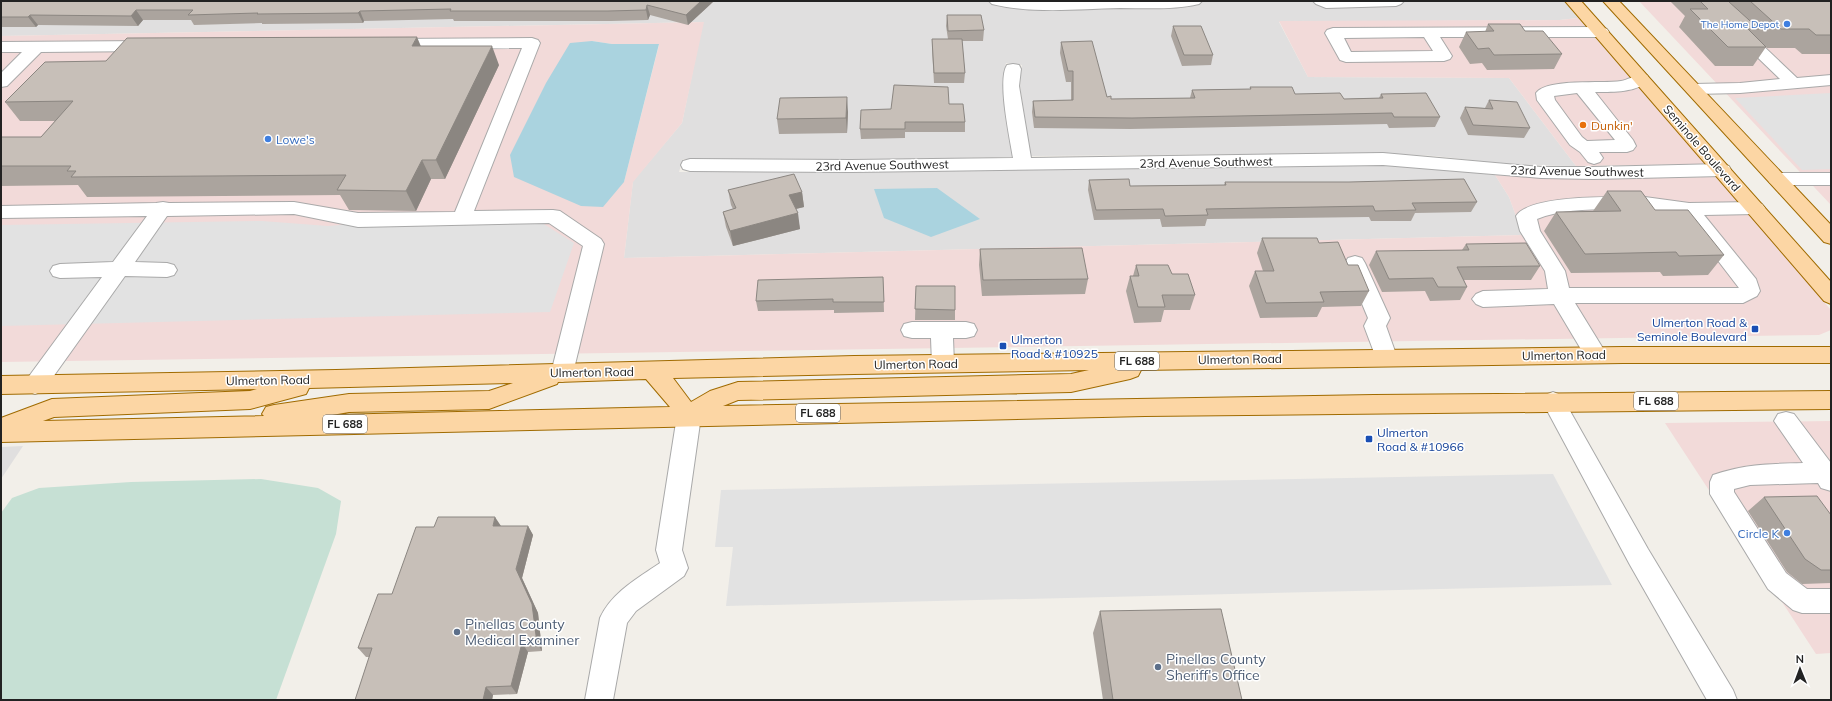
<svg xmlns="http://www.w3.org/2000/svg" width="1832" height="701" viewBox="0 0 1832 701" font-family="Mulish,sans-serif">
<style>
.residential{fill:#e0dfdf}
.commercial{fill:#f2dad9;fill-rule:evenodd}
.wetland{fill:#c6e0d4}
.parking{fill:#e2e2e2}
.water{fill:#aad3df}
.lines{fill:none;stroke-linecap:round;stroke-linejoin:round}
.minor-casing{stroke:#a9a9a9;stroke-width:2}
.major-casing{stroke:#a06b00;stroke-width:2}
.minor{fill:#fff;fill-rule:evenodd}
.major{fill:#fcd6a4;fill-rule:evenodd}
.wall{fill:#aba49e}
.shaded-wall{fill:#8b8681}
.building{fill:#c7bfb8;stroke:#8b8681}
.shop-dot{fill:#3f7fe0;stroke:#fff;stroke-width:1.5}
.food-dot{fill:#e8710a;stroke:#fff;stroke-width:1.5}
.transit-dot{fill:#1a4fb4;stroke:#fff;stroke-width:1.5}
.service-dot{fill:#5c6f8a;stroke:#fff;stroke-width:1.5}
.labels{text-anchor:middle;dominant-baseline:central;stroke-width:3;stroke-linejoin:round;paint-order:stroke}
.far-shop-label{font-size:10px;fill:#366cbe;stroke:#fff;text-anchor:end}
.shield{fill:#fff;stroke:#646464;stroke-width:1}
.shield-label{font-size:11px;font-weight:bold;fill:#222}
.food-label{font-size:12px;fill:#c56008;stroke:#fff;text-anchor:start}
.shop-label{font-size:12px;fill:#366cbe;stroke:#fff;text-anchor:start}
.street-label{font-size:12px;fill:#222;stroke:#fff}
.transit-label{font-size:12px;fill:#164399;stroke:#fff;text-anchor:start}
.near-service-label{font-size:14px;fill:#4e5e75;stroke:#fff;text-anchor:start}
</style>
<rect width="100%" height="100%" fill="#f2efe9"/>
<!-- residential -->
<path class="residential" d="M533 1H1564L1578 18 1560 20 1279 22 1308 77 1509 78 1576 166 1513 165 1436 156 1379 153 1031 156 1020 86 1022 65 1006 63 1003 86 1013 157 851 160 683 159 679 172H850L1385 165 1440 169 1495 175 1509 197 1523 235 624 258 633 181 682 123 703 22 1 36V4Z
M23 446 1 479V447Z"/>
<!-- commercial -->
<path class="commercial" d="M1639 1H1831V205Z
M1578 18 1705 164 1576 166 1509 78 1308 77 1279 21 1560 20Z
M704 22 682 123 633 182 624 258 1523 235 1509 197 1495 175 1567 179 1716 177 1831 310V330L1819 335 1 362V36ZM592 41 612 44 659 45 624 182Z
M1831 421V653L1816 654 1665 423Z"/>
<!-- wetland -->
<path class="wetland" d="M261 479 318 488 341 501 336 534 276 700H1V513L12 498 39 488 131 482Z"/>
<!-- parking -->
<path class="parking" d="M1831 93V169L1802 170 1735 98Z
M411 219 539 221 574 243 550 312 1 326V225L262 221 328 226Z
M1553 474 1612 585 726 606 733 547H715L721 490Z"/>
<!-- water -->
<path class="water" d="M592 41 612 44H659L624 182 603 207 581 206 514 177 510 155 546 83 570 43Z
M937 188 980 219 931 237 884 218 874 189Z"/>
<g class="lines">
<!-- minor casing -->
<g class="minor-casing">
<path id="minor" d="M989 1H1202L1199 4C1174 10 1146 8 1120 8 1078 9 1033 14 992 4Z
M1313 1H1404L1401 4 1396 6 1326 8 1316 4Z
M1699 1H1716L1797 78 1831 75V85L1740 93 1694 94 1688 93 1686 89 1688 85 1694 84 1740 83 1780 79Z
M1601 27 1607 29 1609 32 1607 35 1601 37H1440L1452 56 1450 59 1444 61 1346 62 1340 60 1325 33 1327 30 1333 28ZM1424 37 1433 51 1351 52 1344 38Z
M532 38 538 40 540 43 474 211 553 210 560 211 601 239 604 244 573 373 570 379 562 382 554 379 551 373 583 246 549 223 358 227 294 214 167 216 135 262 167 263 174 265 177 270 174 275 167 277 125 276 43 391 35 394 27 391 24 385 27 379 102 277 60 278 53 276 50 271 53 266 60 264 113 262 147 216 1 218V206L156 203 163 202 169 203 294 202 358 213 455 212 522 48 390 49 384 47 382 44 384 41 390 39Z
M150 41 156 43 158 46 156 49 150 51 41 52 7 86 1 87V73L22 52H1V42Z
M1013 64 1019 65 1021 69 1019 86 1031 158 1383 153 1541 167H1593L1722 164 1729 166 1731 170 1729 174 1722 176 1593 179 1541 178 1383 165 851 172 690 171 683 169 681 165 683 161 690 159 851 160 1013 158C1010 139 997 80 1007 65Z
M1641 74 1647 75 1649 79C1640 93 1610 92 1595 92L1633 140 1636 146 1633 150 1627 152H1599L1603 158 1600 162 1594 164 1588 162 1580 152 1570 145 1537 100 1536 93C1547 78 1602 84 1621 81 1627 80 1634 76 1641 74ZM1577 93 1615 140 1587 141 1582 137 1555 100 1554 96Z
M1777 173H1831V185H1777L1770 183 1768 179 1770 175Z
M1645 197 1689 203 1755 202 1762 204 1765 208 1762 212 1755 214 1704 215 1756 279 1760 291 1757 296 1743 303H1575L1607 355 1604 361 1596 363 1588 361 1554 304 1483 307 1476 304 1472 299 1476 294 1483 291 1548 289 1545 271 1520 231 1516 216C1530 194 1619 197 1645 197ZM1645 209 1683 215 1739 288H1569L1565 271 1540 231 1537 219C1568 206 1611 210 1645 209Z
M1355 256 1362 258 1365 263 1390 318 1386 326 1397 357 1394 363 1386 365 1378 363 1364 326 1368 318 1345 263 1348 258Z
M912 322H966L974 324 977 330 974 336 966 338H953L954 364 951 370 943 372 935 370 932 364 931 338H912L904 336 901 330 904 324Z
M1553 392 1561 395 1648 549 1733 690 1737 700H1707L1630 565 1542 401 1545 395Z
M689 407 697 409 701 416 682 550 688 568 684 576 636 611 627 623 613 700H585L600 618C612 592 638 578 660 563L656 550 677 416 681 409Z
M1786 412 1794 414 1831 463V491L1821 488 1818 483 1750 485 1734 489V492L1786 573 1807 589H1831V613H1802L1793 610 1768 589 1710 494V482L1713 475C1745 464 1770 464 1803 463L1774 421 1778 414Z"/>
</g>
<!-- major casing -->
<g class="major-casing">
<path id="major" d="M1565 1H1581L1831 282V304L1824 301Z
M1603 1H1619L1831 225V244L1824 242Z
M1623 347H1831V363H1623L1141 370 1138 376 1130 379 1071 392 738 400 723 406 1374 395 1831 391V409L1145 416 1 442V418L52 399 250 391 257 389 1 394V376L336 370 854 356ZM1089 370 1071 374 738 382 710 391 691 402 673 378 854 374ZM646 379 670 407 332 415 349 412 489 409 557 384 558 382ZM513 383 489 391 349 394 274 405 266 407 262 414 264 416 43 421 54 417 250 409 306 394 309 388Z"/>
</g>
<!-- minor -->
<use href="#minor" class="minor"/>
<!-- major -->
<use href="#major" class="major"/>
</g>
<!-- wall -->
<path class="wall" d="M1 1H714L688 25 650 15 648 20 611 21H454L453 19 364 21 363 23 262 24V23L194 25 191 20H143L138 26 38 25 36 27H1Z
M1670 1H1831V54H1802L1795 48H1767L1754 35 1766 47 1753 66H1715L1679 27 1685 16Z
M947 15 984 30 983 41H962L965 73 964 83H934L932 49V39H948L946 26Z
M1488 24 1525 31 1562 54 1554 69 1487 70 1482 63 1470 64 1459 47 1466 32H1485Z
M1173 26 1213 55 1211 65 1182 66 1171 36Z
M1061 42 1107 97 1111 99 1190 98 1192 90 1250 89V87L1295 94 1344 99 1379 98 1381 94 1440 117 1435 127 1389 128 1387 124 1130 129 1034 128 1032 112 1033 101 1071 100V82H1066L1060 53Z
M421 46 499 65 445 179H431L416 211 349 210 340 195 87 197 78 185 1 186V137H41L55 121H20L5 102 106 61Z
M1489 100 1530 128 1524 138 1468 135 1460 118 1465 107 1485 108Z
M949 104 965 122V132H905V138L861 139 860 129 891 109Z
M848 112 847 133 779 134 777 119Z
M1089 180 1130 186 1224 185 1225 182H1349L1477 202 1471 212 1415 213 1411 221H1371L1369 217 1207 219 1205 226 1162 227 1160 219 1094 220 1088 190Z
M728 190 802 192 804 207 796 209 800 229 733 246 726 227 723 212 733 209 731 205Z
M1607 191 1655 210 1724 255 1708 275 1663 276 1660 272 1571 273 1544 231 1556 212 1594 211H1593Z
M1262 238 1319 243 1348 265 1369 291 1361 306 1322 307 1317 317 1260 318 1249 286 1255 271H1263L1257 253Z
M1466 244 1540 266 1531 280H1464L1467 287 1460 300 1430 301 1425 291 1382 292 1369 265 1376 251 1462 250Z
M980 249 1088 279 1085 294 982 296 979 265Z
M1136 265 1172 274 1195 295 1190 310H1164L1161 322 1134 323 1126 291 1130 276H1133Z
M883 277 884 312 834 313V310L758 311 756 301Z
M916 286 955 310V320H915Z
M1764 497 1831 515V583L1802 584 1787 572 1748 511Z
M501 526H528L533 535 522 578 538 613 542 651 528 652 517 694 493 695 492 700H355L370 657H366L358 648 392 594Z
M1100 611 1242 700H1103L1093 633Z"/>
<!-- shaded-wall -->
<path class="shaded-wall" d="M701 1H714L688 25 686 15Z
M647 5 650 15 648 20 646 10Z
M136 10 143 20 138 26 131 16Z
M360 11 364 21 363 23 358 13Z
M30 15 38 25 36 27 28 17Z
M417 37 425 56 412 46Z
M492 46 499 65 445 179 436 160Z
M847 97 848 112 847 133 846 118Z
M422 160 431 179 416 211 406 191Z
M802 192 804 207 791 210 789 195Z
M798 213 800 229 733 246 730 231Z
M495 517 501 526H493Z
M528 526 533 535 522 578 538 613 542 651 537 643 516 569Z
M522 643 528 652 517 694 511 686Z
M486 687 493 695 492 700H483Z"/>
<!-- building -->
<path class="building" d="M1 1H701L686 15 647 5 646 10 608 11H450L451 9 360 11 358 13 257 14 258 13 188 15 193 10H136L131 16 30 15 28 17H1Z
M1700 1H1728L1759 29H1748L1766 47H1728L1690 9H1708Z
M1750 1H1831V35H1816L1809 29H1781Z
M947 15H981L984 30 948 31Z
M1488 24H1520L1525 31H1543L1562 54 1494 55 1489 48 1478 49 1466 32 1494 31Z
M1173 26H1201L1213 55H1184Z
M417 37 412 46H492L436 160H422L406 191 337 190 346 175 71 177 76 171H67L71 166H1V137H41L73 101 5 102 45 62 106 61 127 38Z
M932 39H962L965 73H934Z
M1092 41 1107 97 1111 96V99L1195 98 1192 90 1251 89 1250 87H1292L1295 94 1340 93 1344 99 1383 98 1381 94 1426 93 1440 117H1394L1392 113 1132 118 1035 117 1033 101 1073 100V71H1068L1061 42Z
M894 85 948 87 949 104H963L965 122H905V129H860L861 110 891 109Z
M847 97 846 118 777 119 780 98Z
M1489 100 1517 102 1530 128 1473 125 1465 107 1493 109Z
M794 174 802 192 789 195 798 213 730 231 723 212 736 208 728 190Z
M1129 179 1130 186 1226 185 1225 182H1349L1464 179 1477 202 1412 203 1416 210 1375 211 1373 206 1206 209 1208 215 1165 216 1163 209 1096 210 1089 180Z
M1607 191H1641L1655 210H1688L1724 255 1679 256 1676 252 1585 254 1556 212 1621 211Z
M1262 238H1317L1319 243 1338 242 1348 265H1358L1369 291 1320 292 1324 302 1266 303 1255 271H1274Z
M1526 243 1540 266 1457 267 1467 287H1438L1433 278 1389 279 1376 251 1469 250 1466 244Z
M1082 248 1088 279 983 280 980 249Z
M1136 265H1168L1172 274H1188L1195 295H1162L1165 307H1138L1130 276H1139Z
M883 277 884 302H833V299L756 301 758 280Z
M916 286H955V310L915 309Z
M1817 496 1831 515V570H1821L1805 559 1764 497Z
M438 517H495L493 526H528L516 569 532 604 537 643H522L511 686 486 687 483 700H355L372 648H358L378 594H392L416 527H434Z
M1221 609 1242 700H1113L1100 611Z"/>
<!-- markers -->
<g class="shop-dot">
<circle cx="1787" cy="24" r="4"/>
<circle cx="268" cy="139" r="4"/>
<circle cx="1787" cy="533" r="4"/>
</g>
<circle class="food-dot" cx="1583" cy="125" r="4"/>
<g class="transit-dot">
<rect x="1751" y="325" width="8" height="8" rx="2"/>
<rect x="999" y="342" width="8" height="8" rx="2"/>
<rect x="1365" y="435" width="8" height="8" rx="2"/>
</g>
<g class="service-dot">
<circle cx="457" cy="632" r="4"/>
<circle cx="1158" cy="667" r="4"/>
</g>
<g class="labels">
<!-- far-shop labels -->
<g class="far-shop-label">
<text x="1779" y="24">The Home Depot</text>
</g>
<!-- shield labels -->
<g class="shield">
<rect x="1115" y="352" width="44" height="18" rx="3"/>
<rect x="1634" y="392" width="44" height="18" rx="3"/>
<rect x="796" y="404" width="44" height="18" rx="3"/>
<rect x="323" y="415" width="44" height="18" rx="3"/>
</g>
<g class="shield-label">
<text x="1137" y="361">FL 688</text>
<text x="1656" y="401">FL 688</text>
<text x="818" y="413">FL 688</text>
<text x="345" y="424">FL 688</text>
</g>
<!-- food labels -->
<g class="food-label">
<text x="1591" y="125">Dunkin'</text>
</g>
<!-- shop labels -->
<g class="shop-label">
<text x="276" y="139">Lowe's</text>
<text x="1779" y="533" text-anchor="end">Circle K</text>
</g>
<!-- street labels -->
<g class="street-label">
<text transform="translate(1702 148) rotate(49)">Seminole Boulevard</text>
<text transform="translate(1206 162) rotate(-1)">23rd Avenue Southwest</text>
<text transform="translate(882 165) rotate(-1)">23rd Avenue Southwest</text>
<text transform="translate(1577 171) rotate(1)">23rd Avenue Southwest</text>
<text transform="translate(1564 355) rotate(-1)">Ulmerton Road</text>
<text transform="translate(1240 359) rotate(-1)">Ulmerton Road</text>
<text transform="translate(916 364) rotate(-1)">Ulmerton Road</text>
<text transform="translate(592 372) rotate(-1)">Ulmerton Road</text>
<text transform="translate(268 380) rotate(-1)">Ulmerton Road</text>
</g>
<!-- transit labels -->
<g class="transit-label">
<text x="1747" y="322" text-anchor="end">Ulmerton Road &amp;<tspan x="1747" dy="14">Seminole Boulevard</tspan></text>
<text x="1011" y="339">Ulmerton<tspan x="1011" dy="14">Road &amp; #10925</tspan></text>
<text x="1377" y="432">Ulmerton<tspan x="1377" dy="14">Road &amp; #10966</tspan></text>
</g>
<!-- near-service labels -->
<g class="near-service-label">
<text x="465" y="624">Pinellas County<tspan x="465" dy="16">Medical Examiner</tspan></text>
<text x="1166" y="659">Pinellas County<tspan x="1166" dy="16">Sheriff's Office</tspan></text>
</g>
</g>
<!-- border -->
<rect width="1832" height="701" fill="none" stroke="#222222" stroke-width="4"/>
<!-- north arrow -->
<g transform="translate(1800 669) rotate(359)" stroke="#ffffff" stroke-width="3" paint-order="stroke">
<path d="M0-3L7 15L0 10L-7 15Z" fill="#222222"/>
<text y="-6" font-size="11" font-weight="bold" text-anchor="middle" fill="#222222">N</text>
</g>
</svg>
